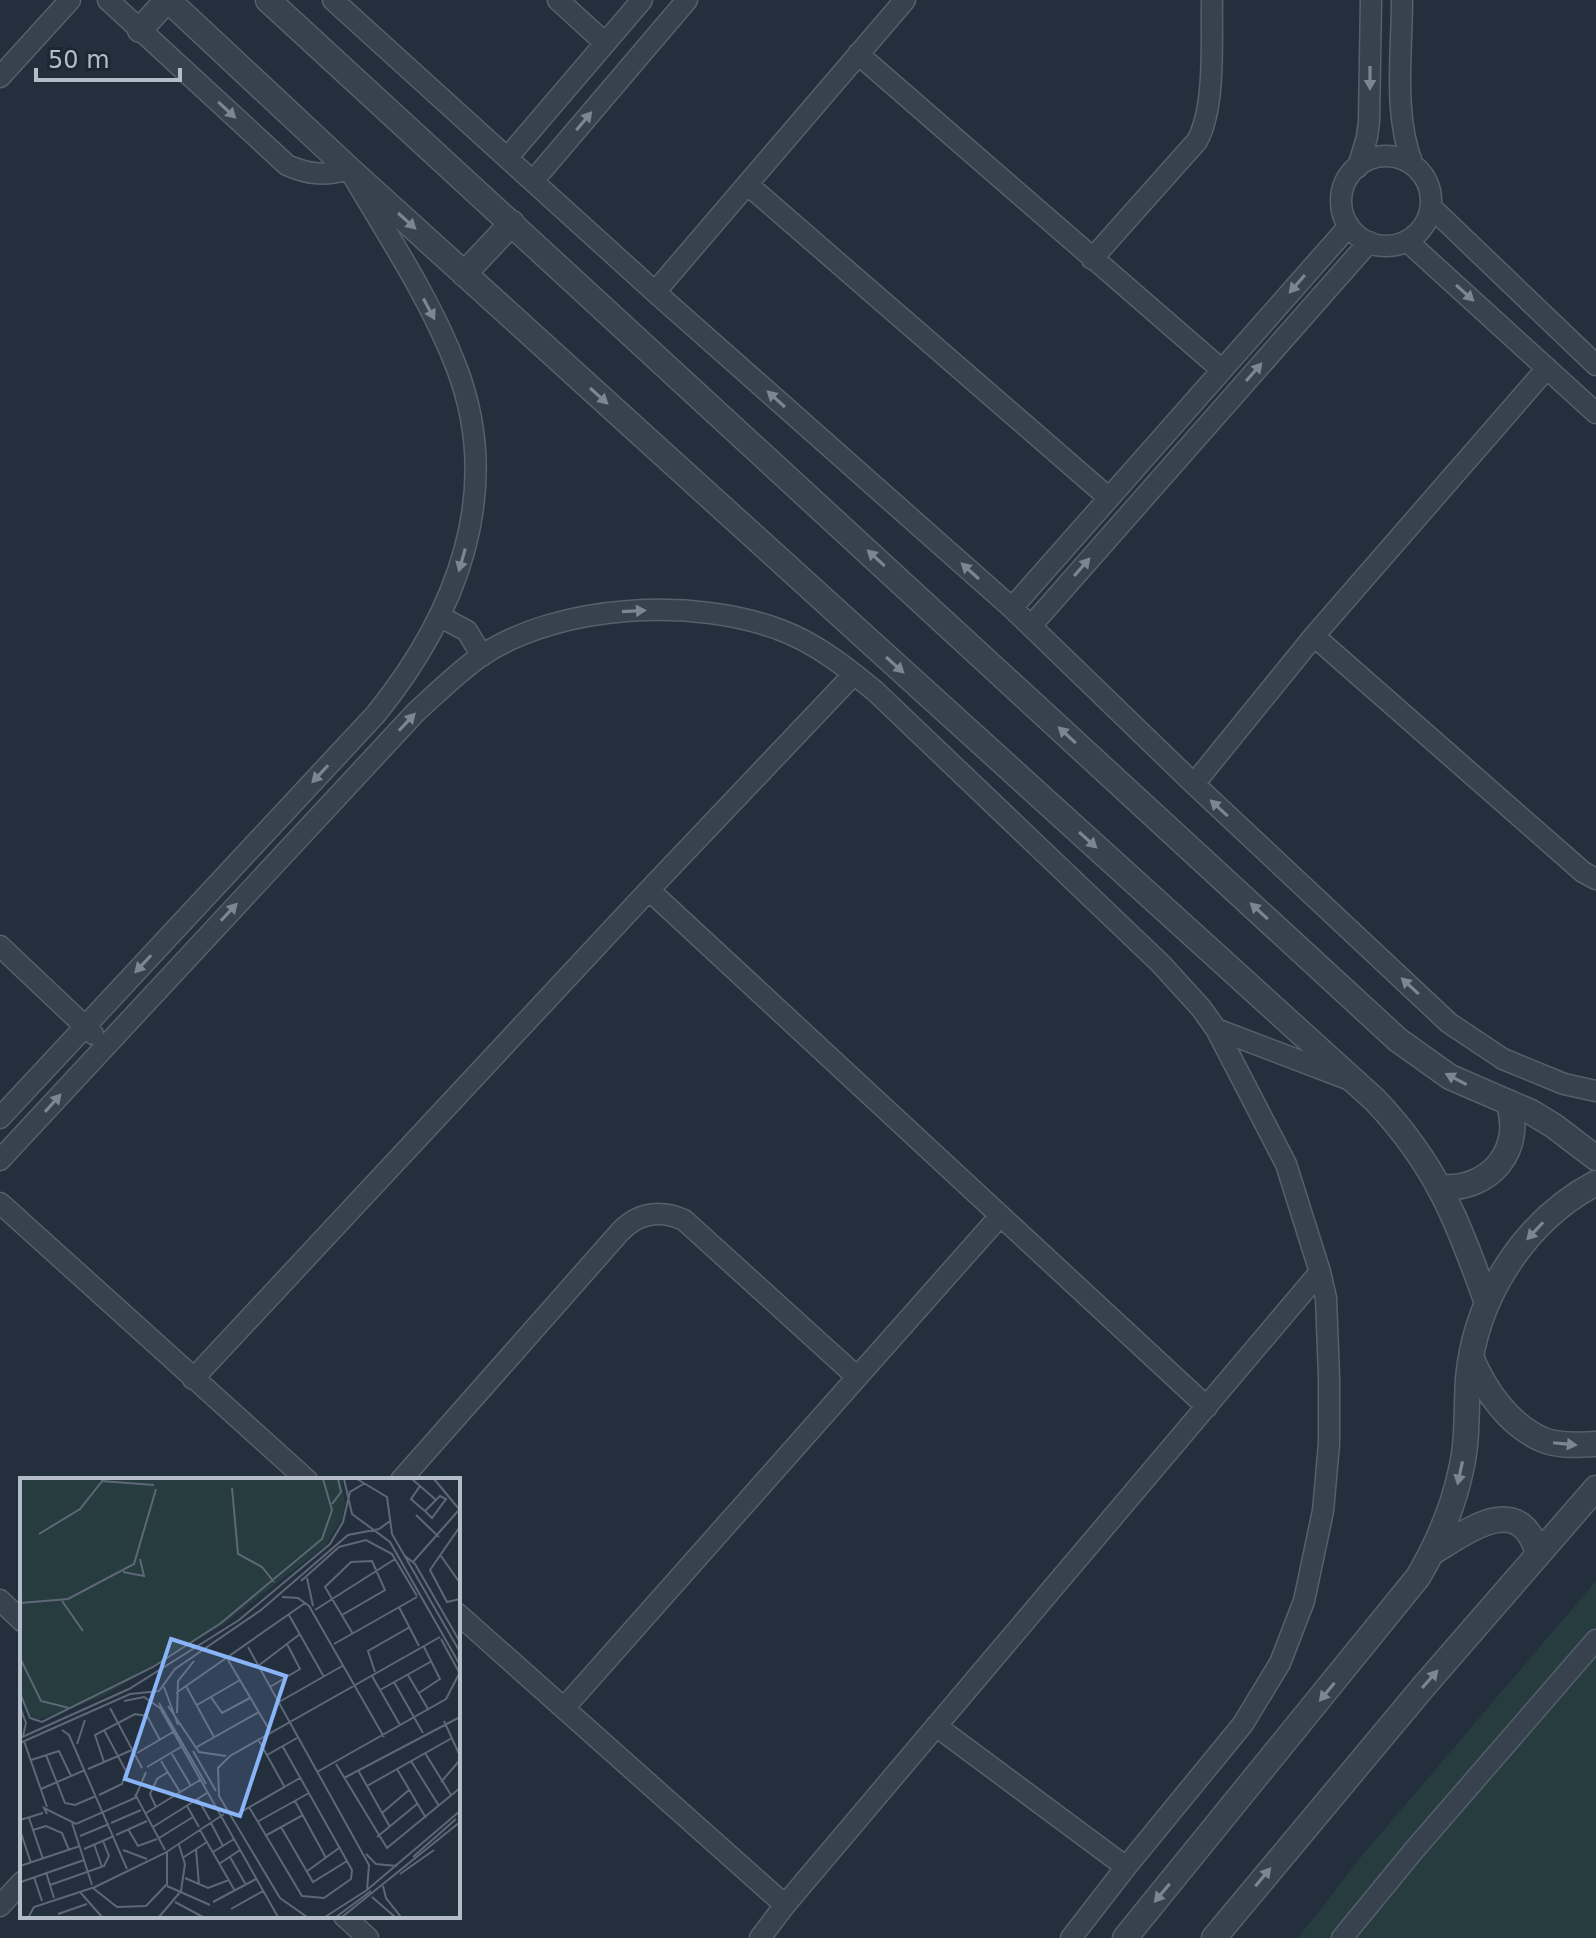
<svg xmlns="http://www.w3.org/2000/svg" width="1596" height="1938" viewBox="0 0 1596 1938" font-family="'DejaVu Sans',sans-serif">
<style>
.green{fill:#263c3f}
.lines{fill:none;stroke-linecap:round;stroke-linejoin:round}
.minor-casing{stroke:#565f6c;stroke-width:23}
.tertiary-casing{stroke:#565f6c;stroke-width:27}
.minor{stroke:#38414e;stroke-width:20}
.tertiary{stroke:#38414e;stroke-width:24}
.oneway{fill:#7c8592}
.inset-road{fill:none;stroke:#5e6776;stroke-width:2}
.view{fill:#8ab4f8;fill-opacity:0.15;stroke:#8ab4f8;stroke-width:4}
.inset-edge{fill:none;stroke:#b4bcc9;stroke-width:4}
</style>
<rect width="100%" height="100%" fill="#242f3e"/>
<!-- green -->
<path class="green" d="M1596 1581V1938H1298L1365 1852Z"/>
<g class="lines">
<!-- minor casing -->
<g class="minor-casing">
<path id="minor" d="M333 0 655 292 1012 608 1194 784 1449 1023 1503 1059 1564 1084 1596 1091
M558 0 605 43
M1402 0C1402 53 1393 115 1413 165
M858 54 1222 370
M0 77 70 0
M1341 201a45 45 0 1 1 90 0a45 45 0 1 1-90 0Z
M508 157 642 0
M1358 167 1367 137 1369 121 1371 0
M533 181 687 0
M747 184 1109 498
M1431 207 1596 365
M1407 241 1596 413
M1092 259 1197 141C1216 107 1211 40 1212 0
M655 292 905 0
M1012 608 1349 226
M441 617 467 631 482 656
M1031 626 1369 242
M1314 636 1583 872 1596 879
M1194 784 1314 636 1547 368
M649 890 1207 1407
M0 946 93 1034
M0 1118 376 714C456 615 505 492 456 366 429 296 386 233 349 169 326 176 309 175 287 165L108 0
M0 1160 416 712C437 693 458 672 481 656 560 603 697 597 783 631 817 644 847 668 875 691L1161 964 1201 1008 1216 1029 1350 1080
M0 1203 307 1480
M193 1379 649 890 854 674
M401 1480 619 1233C637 1213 660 1209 684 1220L856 1376
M0 1600 22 1621
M458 1614 785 1905
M564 1708 1000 1216
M936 1726 1126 1867
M0 1906 22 1882
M344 1916 368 1938
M760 1938 785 1905 1320 1272
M1071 1938 1126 1867 1243 1724 1280 1663 1304 1601 1323 1511 1329 1444V1377L1326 1298 1320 1272 1286 1164 1216 1029
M1342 1938 1415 1849 1596 1640"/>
</g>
<!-- tertiary casing -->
<g class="tertiary-casing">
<path id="tertiary" d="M168 0 349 169 1375 1100C1436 1164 1458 1221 1487 1303
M268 0 1398 1040 1450 1077 1531 1112 1554 1126 1596 1158
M140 30 167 0
M464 274 512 223
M1441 1187C1490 1191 1525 1149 1508 1102
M1471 1357C1485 1391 1510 1427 1546 1441 1561 1446 1580 1445 1596 1444
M1433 1552C1468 1531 1520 1490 1538 1554
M1125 1938 1418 1577C1438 1543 1453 1508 1461 1470 1468 1440 1466 1410 1468 1379 1475 1298 1524 1221 1596 1183
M1214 1938 1424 1686 1596 1488"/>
</g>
<!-- minor -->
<use href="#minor" class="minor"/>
<!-- tertiary -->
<use href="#tertiary" class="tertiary"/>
</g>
<!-- one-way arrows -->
<defs><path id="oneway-solid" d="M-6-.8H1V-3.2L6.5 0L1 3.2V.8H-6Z" transform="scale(2)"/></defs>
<g class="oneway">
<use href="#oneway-solid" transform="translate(1370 78) rotate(90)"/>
<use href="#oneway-solid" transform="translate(227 110) rotate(43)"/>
<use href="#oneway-solid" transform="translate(584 121) rotate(-50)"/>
<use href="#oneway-solid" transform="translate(407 221) rotate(42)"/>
<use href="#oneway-solid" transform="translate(1297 284) rotate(131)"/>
<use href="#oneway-solid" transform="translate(1465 293) rotate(42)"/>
<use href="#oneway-solid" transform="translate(429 309) rotate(62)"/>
<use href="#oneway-solid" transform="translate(1254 372) rotate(-49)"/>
<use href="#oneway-solid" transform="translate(599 396) rotate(42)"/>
<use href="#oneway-solid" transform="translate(776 399) rotate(-138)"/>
<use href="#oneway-solid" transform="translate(876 558) rotate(-137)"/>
<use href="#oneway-solid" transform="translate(462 560) rotate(106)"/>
<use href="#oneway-solid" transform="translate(1082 567) rotate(-49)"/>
<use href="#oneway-solid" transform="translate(970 571) rotate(-138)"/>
<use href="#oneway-solid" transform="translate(634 611) rotate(-3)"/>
<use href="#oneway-solid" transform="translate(895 665) rotate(42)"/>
<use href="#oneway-solid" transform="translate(407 722) rotate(-47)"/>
<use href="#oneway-solid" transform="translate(1067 735) rotate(-137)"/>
<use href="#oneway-solid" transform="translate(320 774) rotate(133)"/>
<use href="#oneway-solid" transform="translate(1219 808) rotate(-137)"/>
<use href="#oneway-solid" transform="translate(1088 840) rotate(42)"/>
<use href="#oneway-solid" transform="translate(1259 911) rotate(-137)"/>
<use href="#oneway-solid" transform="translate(229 912) rotate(-47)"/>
<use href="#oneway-solid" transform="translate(143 964) rotate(133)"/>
<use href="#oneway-solid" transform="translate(1410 986) rotate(-137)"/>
<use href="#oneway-solid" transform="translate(1456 1079) rotate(-152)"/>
<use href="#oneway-solid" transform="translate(53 1103) rotate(-48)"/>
<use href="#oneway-solid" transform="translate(1535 1231) rotate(133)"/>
<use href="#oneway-solid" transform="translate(1565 1444) rotate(6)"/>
<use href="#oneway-solid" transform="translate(1460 1473) rotate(102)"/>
<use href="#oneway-solid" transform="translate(1430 1679) rotate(-49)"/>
<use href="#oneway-solid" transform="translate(1327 1692) rotate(129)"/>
<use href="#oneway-solid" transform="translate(1263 1877) rotate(-50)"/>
<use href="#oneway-solid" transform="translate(1162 1893) rotate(130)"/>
</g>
<!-- overview -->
<g transform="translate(20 1478)">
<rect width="440" height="440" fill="#242f3e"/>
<path d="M0 1H321L325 24 322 40 306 67 203 147 84 218 13 244 0 219Z" fill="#263c3f"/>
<path class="inset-road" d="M324 1 332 36 370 64 440 187M337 1 367 19 372 56 440 174M392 1 416 22M414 1 439 31M81 3 134 7M400 8 391 21 400 29 405 33 412 40 426 21 420 18 405 33M212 10 218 76 242 89 254 104M312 26 321 14 318 1M396 37 419 59M439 50 410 92 427 124 440 121M19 56 60 31 83 2M385 78 395 86 440 164M421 78 440 105M393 84 438 33M103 94 124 98 120 81M287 100 293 128M281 103 319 69 346 62 372 76 397 118M262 119 278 120 289 128 364 259M42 123 63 153M0 125 48 121 114 86 136 11M379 129 399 168M295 132 375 81M269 137 304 199M322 137 365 112 352 83 331 84 305 109 333 156M421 161 440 196M314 166 397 119M228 169 349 387 347 412M0 180 21 223 49 230M208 182 250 253M238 188 280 156M355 194 348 173 390 149M388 197 408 231M352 198 380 247M374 204 403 255M166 208 194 259M144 209 158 247M250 209 280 191 267 166M360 212 412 183M0 215 10 240 22 244 133 189 201 145 302 61 312 32 303 1M156 215 285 125M399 215 420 201 404 169M191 219 202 235 230 220M104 223 124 219 140 230 258 439M259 224 324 187M139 225 186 306M177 227 220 202M148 228 179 274 206 278M0 229 6 245 3 258M90 230 122 290M157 235 158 203 174 183M424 243 440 278M42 252 49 257 107 391M0 260 109 211 219 142 310 66 323 44 330 14 345 5M238 261 264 308M4 263 27 329M0 265 110 216 139 213 155 191 241 132 328 57 359 51 370 43M57 266 65 242M175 270 239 234M173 273 196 313M117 275 153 254M405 275 431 317M152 276 171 308M26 277 45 325 55 327 76 318M247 277 277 260M11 282 39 273 51 298M141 283 160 314M391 283 419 328M84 284 75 257 115 236 127 238 140 262M316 286 367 370 440 310M127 289 161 269M68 291 112 272M377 291 406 340M338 292 370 349M297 294 426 221 439 196M324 300 440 239M421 304 440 282M347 308 432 260M21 311 65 292M115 316 145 372M79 317 102 306 106 293 84 252M178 321 190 342M275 323 306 380M167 328 179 349M136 329 130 316 137 301 148 294M229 329 282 418 304 420 331 401 332 392 263 269M126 335 180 302M362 335 389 312M27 336 24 330 56 346 115 320 126 294M214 338 280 300M9 340 23 381M0 342 23 335M237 344 289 315M52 345 72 407M91 345 121 332M191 345 203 368M133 349 187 315M261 349 293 404 327 383M108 351 118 368 137 361M0 352 11 385M13 352 26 348 42 355 49 372M180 352 215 413M96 357 127 343M60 358 89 346M245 358 283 337M357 359 397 326M139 360 173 339M74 366 82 389M64 371 94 358M176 371 179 407M103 372 127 381M193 374 214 361M346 376 356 386 377 388M164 379 187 364M210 379 226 407M393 379 436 341M199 386 220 372M0 388 60 368M26 394 34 420M286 394 319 370M380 396 414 372M14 399 22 423M165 400 188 410 209 402M1 404 64 382M30 407 84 388 89 378 83 363M147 408 190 427M363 408 366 420 381 439M73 410 97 429 126 428 147 406V374M60 414 82 439M352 419 375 439M155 424 183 439M193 424 236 401M211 431 243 413M38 436 67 426M9 438 14 429 75 409 145 375 204 336M139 439 161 413 165 386 159 367M287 439 260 420 199 318 198 290 210 278 420 159M305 439 347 412 440 333M316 439 351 413M322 439 440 344"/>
<path class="view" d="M151 161 266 198 220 338 105 301Z"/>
<rect width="440" height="440" class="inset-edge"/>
</g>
<!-- scale -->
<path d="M36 68v12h144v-12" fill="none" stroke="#b4bcc9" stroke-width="4"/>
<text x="48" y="68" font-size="24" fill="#b4bcc9" stroke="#1d2633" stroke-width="6" paint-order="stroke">50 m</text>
</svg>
